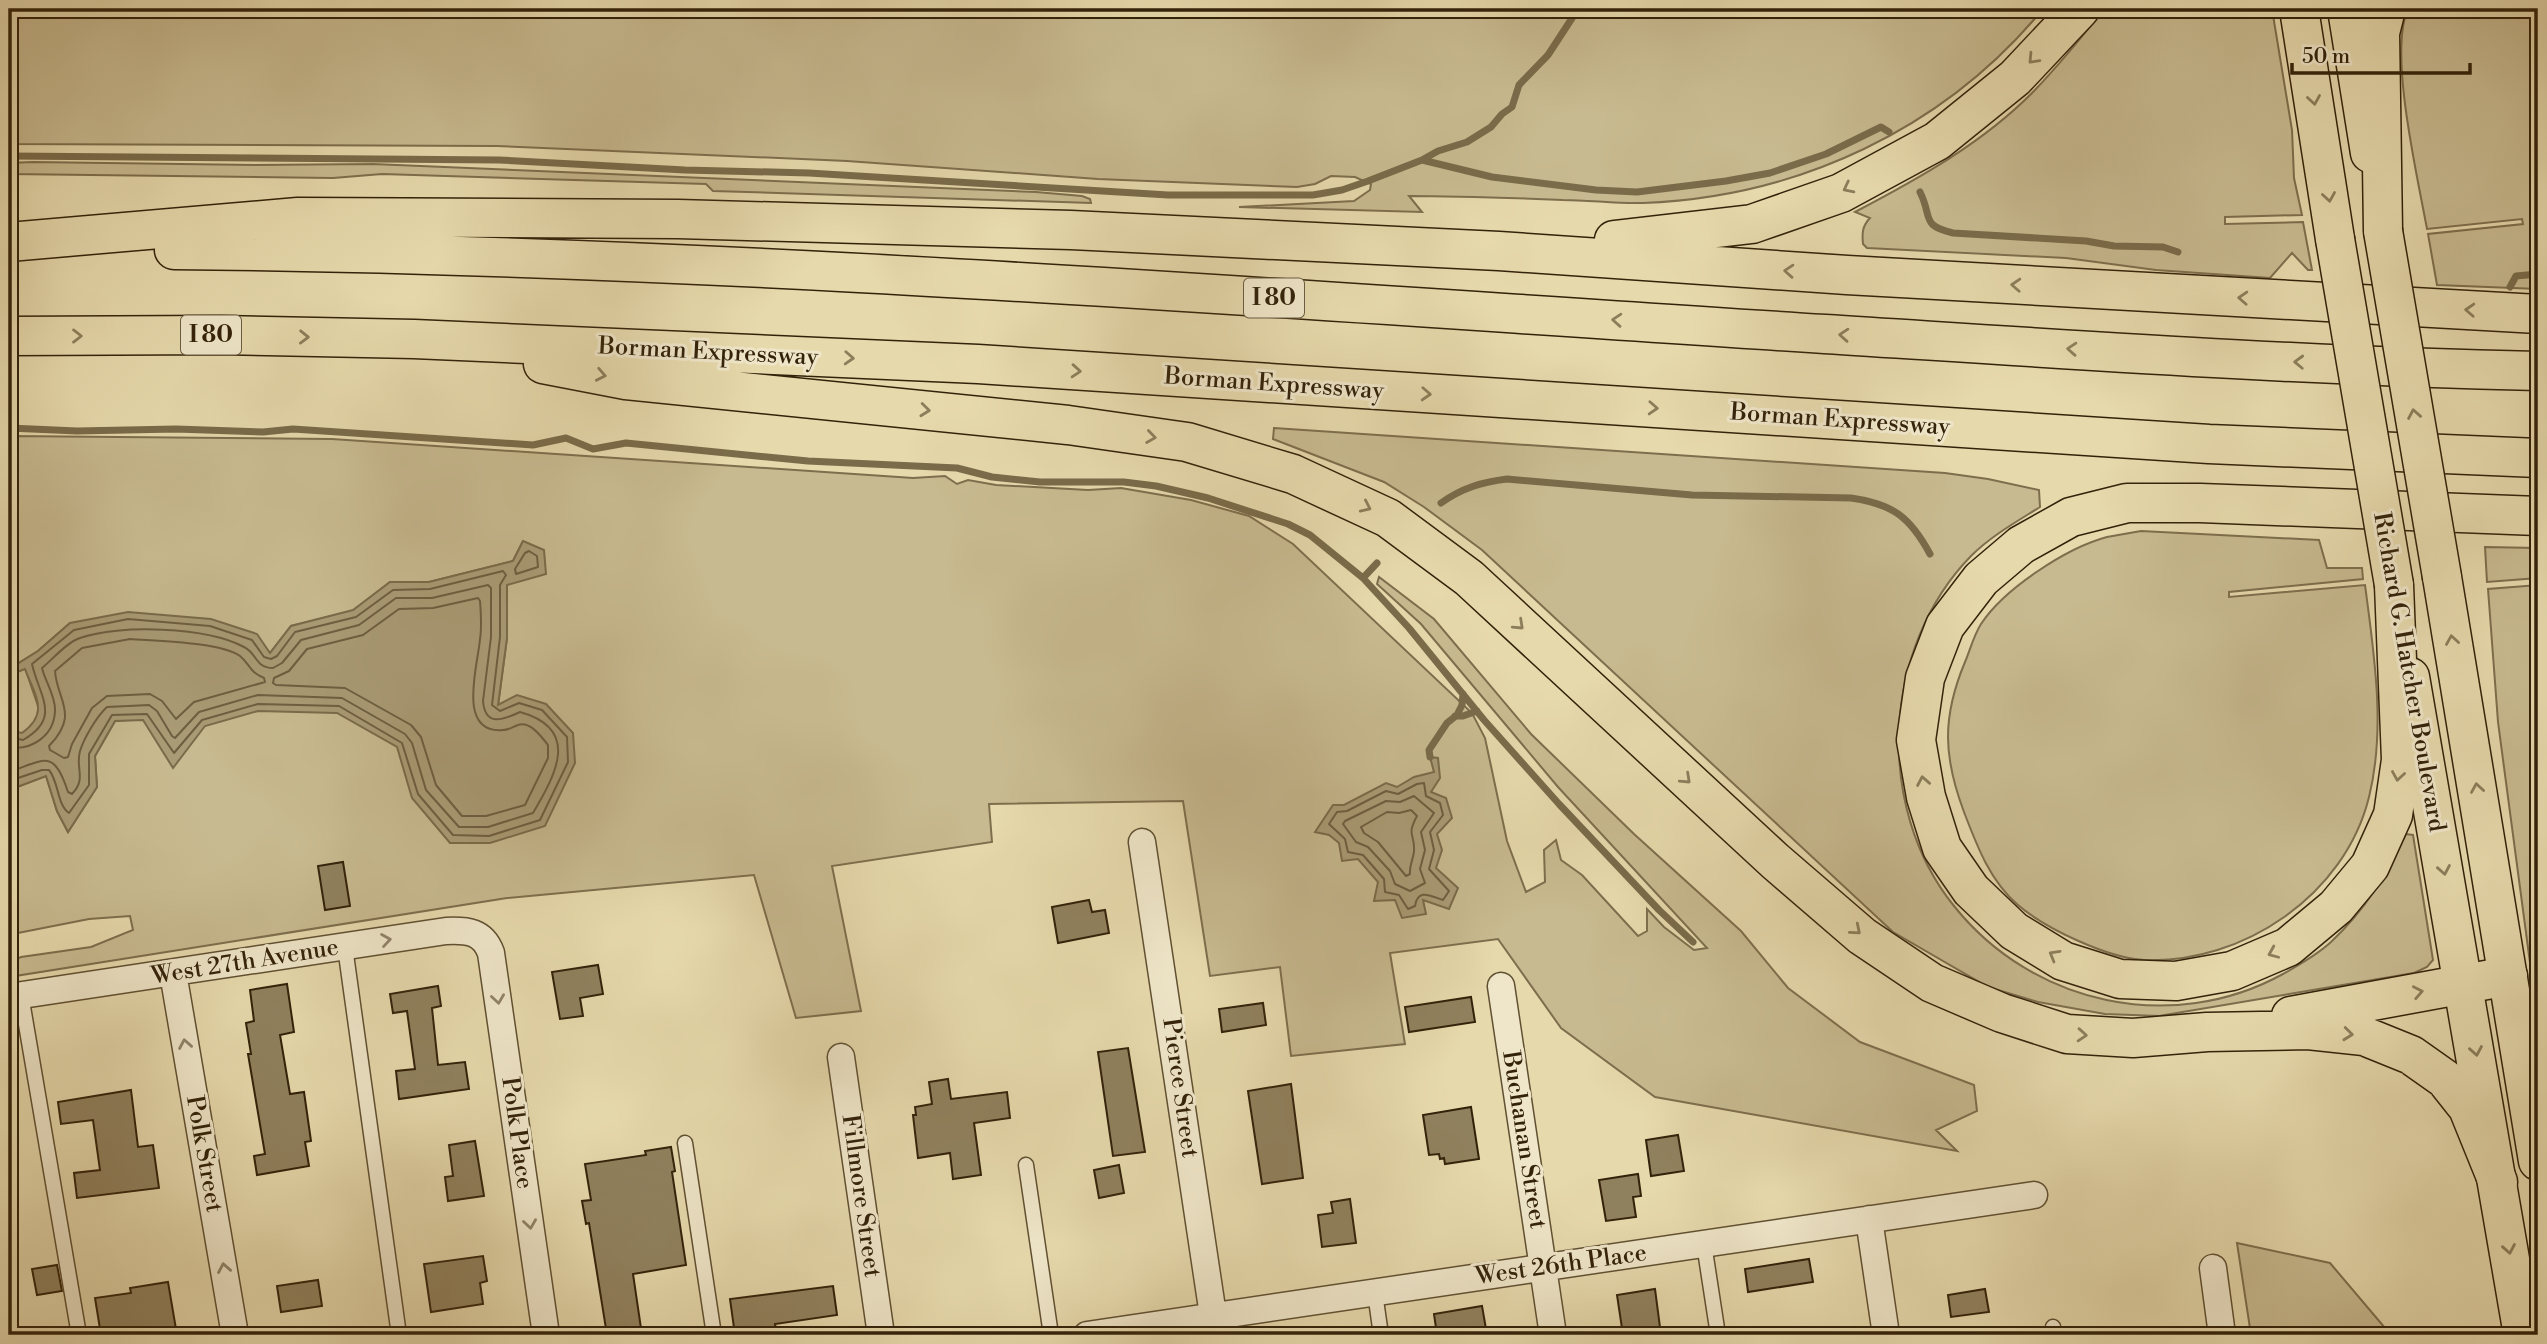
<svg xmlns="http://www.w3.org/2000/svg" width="2547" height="1344" viewBox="0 0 2547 1344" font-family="'Libre Bodoni',serif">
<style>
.green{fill:#c8ba90;stroke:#7e6e4d;stroke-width:2}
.water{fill:#a99b75;stroke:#7a6b4a;stroke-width:2}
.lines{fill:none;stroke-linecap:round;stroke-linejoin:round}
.shore{stroke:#6e5e40;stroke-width:2}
.stream{stroke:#7a6b4a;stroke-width:7}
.building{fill:#90815e;stroke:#33220a;stroke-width:2}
.lane-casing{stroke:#605032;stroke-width:17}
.street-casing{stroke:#605032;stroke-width:29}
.primary-casing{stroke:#33220a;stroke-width:41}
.highway-casing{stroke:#33220a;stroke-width:41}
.lane{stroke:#efe6c9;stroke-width:14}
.street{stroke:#efe6c9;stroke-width:26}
.primary{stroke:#e6d9ac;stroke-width:38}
.highway{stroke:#e6d9ac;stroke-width:38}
.primary-bridge-casing{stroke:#33220a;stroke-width:41;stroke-linecap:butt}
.primary-bridge{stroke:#e6d9ac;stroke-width:38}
.oneway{stroke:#8c7e5b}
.oneway2{stroke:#91846a}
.labels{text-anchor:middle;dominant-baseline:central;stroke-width:6;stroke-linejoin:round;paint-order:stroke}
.shield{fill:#efe6c9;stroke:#6b5d43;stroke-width:2}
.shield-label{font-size:23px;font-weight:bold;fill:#33220a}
.street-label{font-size:24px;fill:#33220a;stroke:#efe6c9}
</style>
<rect width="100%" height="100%" fill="#e6d9ac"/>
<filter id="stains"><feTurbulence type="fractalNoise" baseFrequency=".00286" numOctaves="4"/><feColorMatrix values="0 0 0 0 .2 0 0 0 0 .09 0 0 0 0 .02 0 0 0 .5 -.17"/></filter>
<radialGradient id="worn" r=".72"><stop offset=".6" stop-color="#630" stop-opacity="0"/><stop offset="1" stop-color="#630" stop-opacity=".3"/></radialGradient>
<!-- green -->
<path class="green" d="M9 9H2043C1944 129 1799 197 1643 203 1617 204 1590 200 1563 200 1512 198 1460 196 1409 196L1422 212 1239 207 1354 201 1370 190 1371 184 1355 177 1331 176 1315 184 1297 187 1098 179 847 161 497 146 9 144Z
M2104 9H2272L2292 130 2294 178 2302 215 2225 217V224L2303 222 2312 270H2308L2292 253 2270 278 2156 270 2066 258 1867 248 1863 244C1862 234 1862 226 1870 218L1855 212C1918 179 1983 143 2034 91 2059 65 2082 37 2104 9Z
M2408 9H2538V289L2437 285 2428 234 2523 224 2522 219 2427 229C2418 179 2388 52 2408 9Z
M33 162 255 165 373 164 1036 192 1082 196 1090 199 1091 203 713 191 706 184 382 174 333 178 9 174V163Z
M1274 428 1945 473 1988 479 2039 490 2040 507C2016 522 1991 536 1971 556 1882 647 1874 807 1954 906 2033 1005 2172 1035 2283 974 2299 965 2317 955 2331 942 2367 908 2384 878 2406 834L2413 835 2433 960 2427 967 2414 973 2159 1016 2105 1014 2038 1002 1988 987 1893 932 1482 550 1424 507 1384 482 1273 439Z
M9 436 332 439 913 478 945 476 957 484 968 480 996 485 1088 490 1121 488 1191 500 1249 516 1293 544 1472 713 1485 738 1507 841 1526 892 1545 882 1544 850 1556 840 1561 860 1582 875 1638 936 1647 931V909L1664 927 1694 950 1707 948 1558 787 1421 624 1377 584 1379 577 1434 619 1531 734 1634 834 1741 931 1788 988 1860 1042 1974 1085 1977 1111 1936 1130 1957 1151 1655 1097 1561 1028 1498 939 1390 953 1405 1044 1291 1056 1280 967 1210 976 1183 801 989 804 992 842 832 866 861 1011 796 1018 754 875 507 898 9 977V964L21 957 91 947 133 930 130 916 89 919 18 933 9 930V790L46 776 57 811 68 832 97 787 95 756 115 721 143 719 162 749 175 703 498 706 507 638V585L523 541 513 561 429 582H390L353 611 291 626 270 653 70 623 38 651 17 664 9 660Z
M2141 531 2319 540 2327 568H2362L2363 579 2229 592V597L2365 585C2374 653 2386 729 2369 797 2345 895 2243 964 2144 960 2108 958 2046 929 2018 905 1990 881 1977 846 1964 812 1943 756 1942 717 1965 662 1970 650 1974 635 1981 624 2004 589 2066 548 2107 537 2118 535 2130 533 2141 531Z
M2485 547 2538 548V578L2487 582Z
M2538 585V1023L2498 722 2488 589Z
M25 668 40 712 44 753 15 746 9 723V675Z
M2237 1243 2330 1263 2391 1335H2251Z"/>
<!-- water -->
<path class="water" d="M523 541 544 550 546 574 507 585V638L498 705 517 695 546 704 573 733 575 763 545 826 490 843H450L412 798 397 747 337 713 258 711 205 726 173 768 143 720 115 721 95 756 97 787 68 832 57 811 46 776 9 790V723L12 731 22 733C50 713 35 696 25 669L9 675V660L17 664 38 651 70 623 128 612 211 619 257 634 270 653 291 626 353 610 390 582H429L513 561Z
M1430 757 1438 758 1440 778 1431 792 1446 798 1452 818 1437 834 1442 850 1436 868 1458 888 1449 909 1423 900 1426 914 1402 918 1395 900 1374 901 1378 882 1358 859 1342 861 1339 843 1329 835 1315 832 1333 805H1344L1386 783 1397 787 1414 777 1434 772Z"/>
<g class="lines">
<!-- shore -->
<path class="shore" d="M529 551 537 556 538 567 516 574 515 569 525 553Z
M478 598 480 601C481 614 482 627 480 639 478 665 456 734 503 730 509 730 512 727 518 725 530 721 541 736 548 745V758L525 805 486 816H462L436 785 421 737 411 725 345 688 276 685 273 683 274 678 289 671 307 649 363 635 399 609 433 608Z
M130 639C155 641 220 642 240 656 250 664 249 672 264 678L265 682 194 702 176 719 162 701 150 694 107 696 92 708 72 744 68 757 64 758 50 750 49 746C80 714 57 701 55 671L82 648Z
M9 737 23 740C62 718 39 696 32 664L74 630 128 619 210 626 252 640 264 657 271 659 277 656 295 632 356 617 393 590 430 589 503 571 506 575 500 585V637L492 705 500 711 519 703 542 710 567 737 568 762 540 820 489 836 453 835 418 794 402 743 339 706 258 704 202 720 174 753 147 714 112 715 89 754V785L69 813C57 805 59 782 49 770H42L9 781
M9 747C31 751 54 736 55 711 56 697 45 681 42 668 53 659 67 642 80 638 119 624 207 627 244 647 257 653 255 668 273 668L282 663 301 640 359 625 396 598H432L488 585 491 588V637L483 701C485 727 503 720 520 712 581 729 556 774 533 813L488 827H459L426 790 412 743 405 734 342 698 258 695 199 712 175 738 172 736 157 711 149 705 107 707C97 716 84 738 80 751 75 769 87 778 72 794L68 792C54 749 46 759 9 772
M1424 783 1426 796 1440 803 1443 815 1430 832 1434 850 1429 869 1449 891 1443 900C1430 896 1418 888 1415 906L1408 909 1399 895 1385 892 1384 879 1363 855 1348 852 1345 839 1329 824 1337 812 1347 811 1386 791 1398 794 1417 784Z
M1414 796 1434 813 1421 832 1425 850 1420 869 1425 883 1410 891 1395 884 1390 871 1368 847 1356 842 1343 824 1345 821 1386 801 1400 802Z
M1411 810 1417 816C1406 836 1415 834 1414 850 1414 858 1409 865 1410 874L1406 876 1378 842 1364 833 1361 827 1387 812 1399 813Z"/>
<!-- stream -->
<path class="stream" d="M9 156 499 160 685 170 809 173 1168 195H1313L1342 190 1368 181 1422 160 1438 151 1467 142 1491 127 1502 114 1512 107 1519 85 1548 55 1578 9
M1422 160 1492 177 1596 190 1637 192 1726 181 1770 173 1826 154 1881 127 1889 132
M1920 192C1933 218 1920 225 1953 233L2086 241 2114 246 2163 247 2178 252
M2510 287 2516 276 2538 274
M9 428 77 431 176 429 263 432 293 429 533 445 566 438 593 449 626 443 808 461 957 468 992 477 1040 482H1124L1156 486 1208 498 1288 524 1310 535 1363 578 1409 628 1484 720 1559 804 1659 910 1693 942
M1441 503C1462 488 1482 482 1507 479L1692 495 1851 498C1893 504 1910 517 1930 554
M1363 578 1377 563
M1455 716H1463L1477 711
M1430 757 1429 750 1447 723 1457 715 1462 705 1463 694"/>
</g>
<!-- building -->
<path class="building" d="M343 862 350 906 325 910 318 866Z
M1089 900 1092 912 1105 910 1109 933 1058 943 1052 907Z
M598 965 603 994 580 998 583 1016 560 1019 552 972Z
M287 984 294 1032 280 1035 290 1094 304 1092 311 1141 305 1142 309 1166 257 1175 254 1156 265 1154 248 1054H251L246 1023 254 1021 250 990Z
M438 986 441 1006 432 1008 438 1065 465 1062 469 1089 399 1099 396 1071 415 1069 407 1011 393 1013 390 994Z
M1471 997 1475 1022 1409 1032 1405 1007Z
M1263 1003 1266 1025 1222 1032 1219 1009Z
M1128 1048 1145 1152 1113 1156 1098 1052Z
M948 1079 951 1099 1007 1092 1010 1118 974 1123 981 1175 953 1179 950 1153 918 1158 913 1115H916L915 1107 932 1104 929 1082Z
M1291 1084 1303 1178 1262 1184 1248 1091Z
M131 1090 138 1147 153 1145 159 1188 77 1198 74 1173 100 1170 93 1120 61 1124 58 1102Z
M1471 1107 1479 1159 1445 1164 1444 1158 1440 1159 1439 1154 1429 1155 1423 1115Z
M1678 1135 1684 1171 1651 1176 1646 1140Z
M475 1141 484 1196 448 1201 445 1177 453 1176 449 1145Z
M671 1147 675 1171 672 1172 686 1265 633 1274 642 1335H607L589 1223 586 1224 582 1201 591 1200 585 1164 646 1155 645 1151Z
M1119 1165 1124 1193 1099 1198 1094 1170Z
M1638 1174 1641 1196 1633 1197 1636 1217 1606 1221 1599 1180Z
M1350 1199 1356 1243 1322 1247 1318 1215 1333 1213 1331 1202Z
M483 1256 487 1281 480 1283 483 1304 431 1312 424 1264Z
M1809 1259 1813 1282 1748 1292 1745 1269Z
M57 1265 62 1291 37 1295 32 1269Z
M318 1280 322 1306 281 1312 277 1286Z
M168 1282 177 1335H101L95 1298 131 1293 130 1288Z
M833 1286 837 1315 775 1324 777 1335H735L730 1299Z
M1655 1289 1661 1335H1623L1617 1295Z
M1985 1289 1989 1312 1951 1317 1948 1295Z
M1482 1306 1486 1329 1437 1335 1434 1314Z"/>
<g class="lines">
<!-- lane casing -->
<g class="lane-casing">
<path id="lane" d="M345 947 399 1335
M21 995 79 1335
M685 1143 714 1335
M1026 1165 1051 1335
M1704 1244 1718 1335
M1375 1293 1381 1335
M2053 1327 2054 1335"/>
</g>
<!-- street casing -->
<g class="street-casing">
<path id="street" d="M1142 842 1216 1335
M173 973 235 1335
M1501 986 1553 1335
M9 997 446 931C467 930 483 931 491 953L546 1335
M841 1057 881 1335
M1869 1219 1886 1335
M2213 1268 2222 1335
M1087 1335 2034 1195"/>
</g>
<!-- primary casing -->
<g class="primary-casing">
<path id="primary" d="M2299 9 2335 239
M2347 9 2370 153
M2442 577 2538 1161
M2410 677 2523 1335"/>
</g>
<!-- highway casing -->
<g class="highway-casing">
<path id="highway" d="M2383 231 2380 33 2386 9
M1614 240 1752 224 1841 193 1937 141 2015 78 2080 9
M9 242 298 217 678 219 1071 230 1499 251 1847 275 2538 314
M174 250C726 255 1275 299 1825 334 2063 349 2300 366 2538 371
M9 336 220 335 414 339 978 364 2209 444 2538 458
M543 364 626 380 1068 425 1187 442 1293 474 1388 518 1469 578 1775 861 1862 936 1932 983 2002 1013 2067 1034 2133 1038 2207 1032 2308 1030 2364 1036 2411 1055 2445 1079 2468 1108 2498 1182
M2394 585 2401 760 2393 815 2370 866 2336 907 2288 947 2232 971 2176 981 2120 979 2063 961 2014 931 1971 890 1942 848 1926 797 1916 740 1925 678 1945 626 1981 579 2021 545 2071 517 2127 503H2200L2538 516
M2291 1016 2508 976"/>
</g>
<!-- lane -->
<use href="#lane" class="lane"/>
<!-- street -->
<use href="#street" class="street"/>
<!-- primary -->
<use href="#primary" class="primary"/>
<!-- highway -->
<use href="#highway" class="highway"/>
<!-- primary-bridge casing -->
<g class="primary-bridge-casing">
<path id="primary-bridge" d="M2383 231 2442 577
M2335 239 2394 585"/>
</g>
<!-- primary-bridge -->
<use href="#primary-bridge" class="primary-bridge"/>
</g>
<!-- one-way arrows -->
<defs><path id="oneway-chevron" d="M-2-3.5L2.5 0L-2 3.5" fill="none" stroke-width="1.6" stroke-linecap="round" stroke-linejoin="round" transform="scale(1.75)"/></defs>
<g class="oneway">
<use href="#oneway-chevron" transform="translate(2033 59) rotate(133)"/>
<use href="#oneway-chevron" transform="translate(2314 100) rotate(81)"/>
<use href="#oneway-chevron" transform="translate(1848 188) rotate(153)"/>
<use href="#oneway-chevron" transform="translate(2329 197) rotate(81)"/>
<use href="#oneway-chevron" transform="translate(1789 271) rotate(-176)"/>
<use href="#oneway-chevron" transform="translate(2016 285) rotate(-177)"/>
<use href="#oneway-chevron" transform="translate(2243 298) rotate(-177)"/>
<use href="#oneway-chevron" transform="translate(2470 310) rotate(-177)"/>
<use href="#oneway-chevron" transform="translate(1617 320) rotate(-176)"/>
<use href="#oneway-chevron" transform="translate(1844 335) rotate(-176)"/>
<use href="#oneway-chevron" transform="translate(77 336)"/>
<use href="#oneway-chevron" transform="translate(304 337) rotate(1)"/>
<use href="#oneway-chevron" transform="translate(2072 349) rotate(-176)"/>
<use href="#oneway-chevron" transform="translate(849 358) rotate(3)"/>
<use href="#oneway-chevron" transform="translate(2299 362) rotate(-178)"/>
<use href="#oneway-chevron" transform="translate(1076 371) rotate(4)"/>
<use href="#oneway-chevron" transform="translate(601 375) rotate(11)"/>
<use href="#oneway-chevron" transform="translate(1426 394) rotate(3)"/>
<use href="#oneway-chevron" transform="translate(1653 408) rotate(3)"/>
<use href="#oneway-chevron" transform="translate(925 410) rotate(6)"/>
<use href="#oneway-chevron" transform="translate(2414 414) rotate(-100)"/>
<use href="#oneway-chevron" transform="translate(1151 437) rotate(8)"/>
<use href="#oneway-chevron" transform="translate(1366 507) rotate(25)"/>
<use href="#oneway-chevron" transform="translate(1519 625) rotate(43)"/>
<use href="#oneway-chevron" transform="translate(2452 640) rotate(-99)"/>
<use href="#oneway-chevron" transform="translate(2398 776) rotate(99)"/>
<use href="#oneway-chevron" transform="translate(1686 779) rotate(43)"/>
<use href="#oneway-chevron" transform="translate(1923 781) rotate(-100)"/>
<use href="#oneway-chevron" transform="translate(2477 788) rotate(-99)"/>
<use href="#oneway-chevron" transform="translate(2444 870) rotate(80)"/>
<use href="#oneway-chevron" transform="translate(1856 930) rotate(40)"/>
<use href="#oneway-chevron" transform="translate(2273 953) rotate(157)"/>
<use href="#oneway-chevron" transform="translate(2054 955) rotate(-150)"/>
<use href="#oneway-chevron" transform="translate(2418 992) rotate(-11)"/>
<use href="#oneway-chevron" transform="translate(2348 1034) rotate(6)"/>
<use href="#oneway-chevron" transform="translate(2082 1035) rotate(4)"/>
<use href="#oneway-chevron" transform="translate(2476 1051) rotate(80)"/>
<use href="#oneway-chevron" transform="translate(2509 1249) rotate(80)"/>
</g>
<g class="oneway2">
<use href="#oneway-chevron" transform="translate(386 940) rotate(-9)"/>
<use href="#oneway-chevron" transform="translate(498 999) rotate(82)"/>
<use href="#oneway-chevron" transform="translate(185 1044) rotate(-100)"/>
<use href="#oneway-chevron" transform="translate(530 1224) rotate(82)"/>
<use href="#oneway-chevron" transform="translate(224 1268) rotate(-100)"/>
</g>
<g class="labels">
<!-- shield labels -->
<g class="shield">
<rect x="1244" y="278.5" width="60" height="39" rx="5"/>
<rect x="181" y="315.5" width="60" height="39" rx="5"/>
</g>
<g class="shield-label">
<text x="1274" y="298">I 80</text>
<text x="211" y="335">I 80</text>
</g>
<!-- street labels -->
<g class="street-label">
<text transform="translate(708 352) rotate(3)">Borman Expressway</text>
<text transform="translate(1274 384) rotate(4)">Borman Expressway</text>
<text transform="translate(1840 420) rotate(4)">Borman Expressway</text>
<text transform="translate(2409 672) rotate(80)">Richard G. Hatcher Boulevard</text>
<text transform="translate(245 962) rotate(-9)">West 27th Avenue</text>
<text transform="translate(1180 1088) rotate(82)">Pierce Street</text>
<text transform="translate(517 1133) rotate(82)">Polk Place</text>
<text transform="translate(1524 1140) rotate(81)">Buchanan Street</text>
<text transform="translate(204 1154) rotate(80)">Polk Street</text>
<text transform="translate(861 1196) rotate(82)">Fillmore Street</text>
<text transform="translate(1561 1265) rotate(-8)">West 26th Place</text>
</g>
</g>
<!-- margin -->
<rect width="2547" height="1344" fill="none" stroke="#e6d9ac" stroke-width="35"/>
<rect x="10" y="10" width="2526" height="1323" fill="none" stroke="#33220a" stroke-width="3.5"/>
<rect x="18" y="18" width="2512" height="1309" fill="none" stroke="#33220a" stroke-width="2"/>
<!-- scale -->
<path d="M2292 63v10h178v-10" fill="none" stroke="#33220a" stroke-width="3.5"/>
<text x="2302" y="63" font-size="21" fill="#33220a" stroke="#efe6c9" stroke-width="5" paint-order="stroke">50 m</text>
<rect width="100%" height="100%" filter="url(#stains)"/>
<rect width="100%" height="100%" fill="url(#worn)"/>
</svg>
